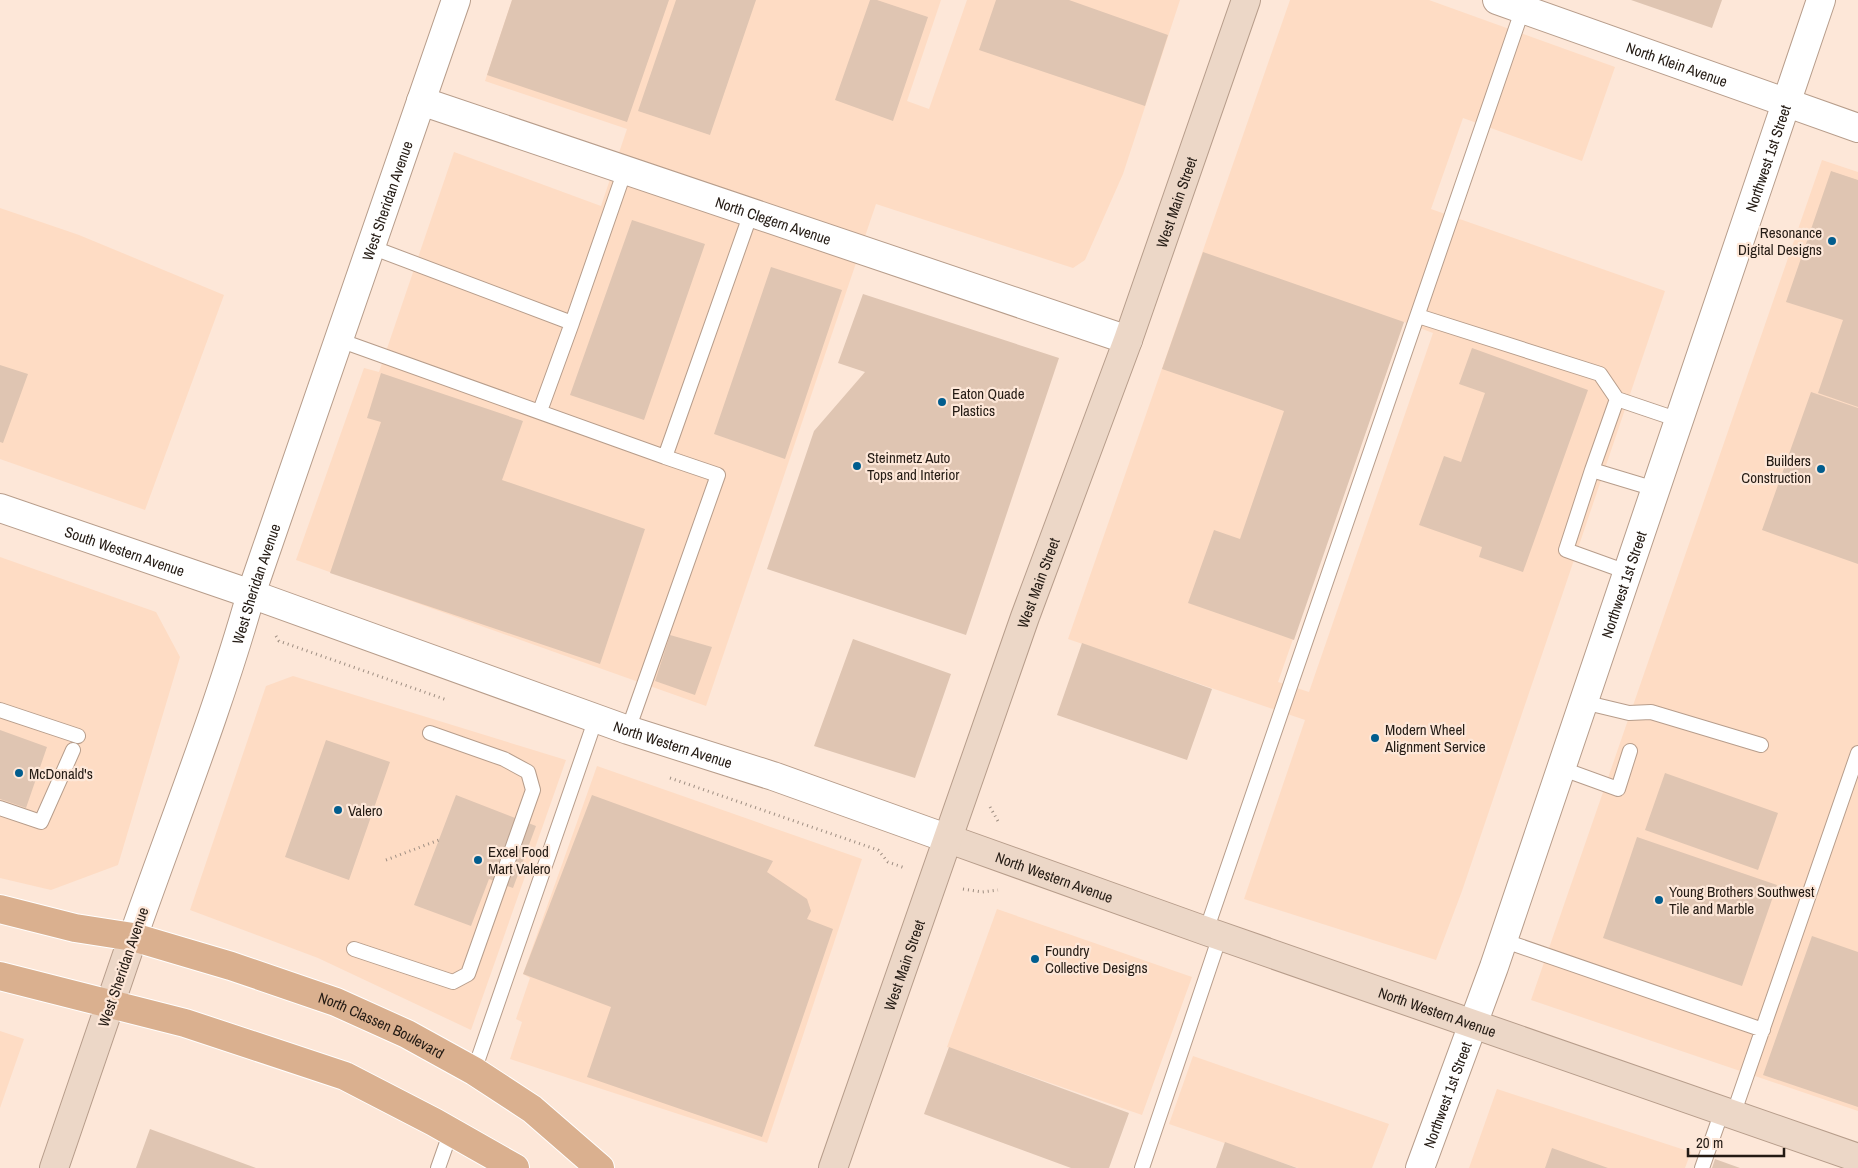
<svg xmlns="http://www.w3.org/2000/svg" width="1858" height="1168" viewBox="0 0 1858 1168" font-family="'Archivo Narrow',sans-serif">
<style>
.built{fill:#fedcc4;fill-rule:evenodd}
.building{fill:#dfc5b2}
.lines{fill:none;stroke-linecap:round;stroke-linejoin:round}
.service-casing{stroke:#b79d8b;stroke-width:16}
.minor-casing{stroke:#b79d8b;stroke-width:30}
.tertiary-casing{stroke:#b79d8b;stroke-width:30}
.secondary-casing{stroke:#b79d8b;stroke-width:30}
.primary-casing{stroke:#fff;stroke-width:30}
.path{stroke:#9e8e82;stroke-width:3;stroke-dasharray:1 4;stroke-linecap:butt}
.service{stroke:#fff;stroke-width:14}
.minor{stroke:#fff;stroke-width:28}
.tertiary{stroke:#fff;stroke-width:28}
.secondary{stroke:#ecd7c7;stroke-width:28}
.primary{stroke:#dab08f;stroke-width:28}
.poi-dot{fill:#015d8e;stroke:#fde7d8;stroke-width:2}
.labels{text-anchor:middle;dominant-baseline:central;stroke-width:4.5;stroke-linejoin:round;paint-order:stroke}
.street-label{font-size:15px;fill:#241b14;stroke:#fde7d8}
.poi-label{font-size:15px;fill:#241b14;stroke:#fde7d8;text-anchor:start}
</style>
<rect width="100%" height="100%" fill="#fde7d8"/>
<!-- built -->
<path class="built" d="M512 0H941L907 101 929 109 967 0H1180L1123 174 1085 260 1073 268 876 204 706 706 296 560 364 368 379 372 454 152 601 206 627 129 485 81Z
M1290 0H1429L1615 67 1582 161 1463 118 1431 209 1665 291 1462 891 1436 960 1244 899 1305 720 1068 639ZM1404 322 1433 333 1309 692 1278 682Z
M1822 160 1858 172V1111L1531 1000Z
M0 208 79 235 224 295 145 510 0 459Z
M0 557 156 612 180 657 118 865 51 890 0 878Z
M293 676 566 760 471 1030 318 958 190 910 266 686Z
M597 766 862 859 767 1143 510 1059 522 1022 516 1019 530 978 523 974Z
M997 909 1192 977 1142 1115 947 1047Z
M0 1031 24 1039 0 1108Z
M1193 1056 1389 1124 1372 1168H1298L1169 1124Z
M1497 1089 1691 1152 1685 1168H1469Z"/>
<!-- building -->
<path class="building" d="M512 0H669L627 122 487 75Z
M676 0H756L710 135 638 111Z
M870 0H877L928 17 893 121 835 100Z
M996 0H1069L1168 35 1145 106 979 50Z
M1631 0H1722L1712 28Z
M1831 171 1858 180V407L1818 393 1843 320 1786 302Z
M632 220 705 244 644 420 570 395Z
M1203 252 1404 322 1294 640 1188 603 1214 530 1240 539 1284 411 1162 369Z
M771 267 842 290 785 459 714 434Z
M863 294 1059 358 966 635 767 569 814 431 865 372 838 363Z
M1472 348 1588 390 1523 572 1479 557 1482 547 1419 525 1444 456 1461 462 1485 393 1459 384Z
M0 365 28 374 3 443 0 442Z
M381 373 523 421 502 480 645 529 600 664 330 573 381 422 367 418Z
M1811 392 1858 408V564L1762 530Z
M670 635 712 647 695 695 655 681Z
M853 639 951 674 915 778 814 746Z
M1082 643 1212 689 1187 760 1057 715Z
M0 730 47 747 26 808 0 799Z
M326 740 390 762 349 880 285 857Z
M1665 773 1778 813 1758 870 1645 830Z
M456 795 536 826 513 888 489 879 471 926 414 905Z
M592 795 773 861 767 872 807 899 811 911 807 919 833 929 762 1137 587 1077 611 1007 523 974Z
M1637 837 1777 885 1742 986 1603 938Z
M1812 936 1858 952V1107L1763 1075Z
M949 1047 1129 1113 1109 1168H1071L924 1114Z
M150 1129 256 1168H136Z
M1225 1142 1297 1168H1216Z
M1552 1148 1608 1168H1545Z
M1715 1159 1740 1168H1712Z"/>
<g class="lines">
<!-- service casing -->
<g class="service-casing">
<path id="service" d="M371 247 572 323 540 411
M1418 316 1600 374 1617 399
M572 323 625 170
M339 340 665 457
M1592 470 1566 550 1627 572
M1655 489 1592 470 1617 399 1679 420
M1583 702 1629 713 1651 712 1761 745
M0 710 78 736
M628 730 718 475 665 457 751 213
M1560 768 1618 789 1630 751
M0 808 41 822 73 750
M1206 931 1524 5
M1502 940 1763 1030
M354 949 453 982 468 974 533 790 528 772 504 759 430 733
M474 1071 596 718
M1733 1115 1858 753
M438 1168 451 1131
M1142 1168 1220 936
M1702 1168 1722 1111"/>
</g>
<!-- minor casing -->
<g class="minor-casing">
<g id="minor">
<path id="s1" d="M1497 0 1858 128"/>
<path id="s2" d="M421 101 1128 340"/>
<path id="s3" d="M0 508 251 594"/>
<path id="s4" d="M1420 1168 1494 967 1821 0"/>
</g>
</g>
<!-- tertiary casing -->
<g class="tertiary-casing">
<g id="tertiary">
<path id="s5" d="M251 594 628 730 773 776 949 839"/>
<path id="s6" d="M133 937C173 823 218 711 251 594L456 0"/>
</g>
</g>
<!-- secondary casing -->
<g class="secondary-casing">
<g id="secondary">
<path id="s7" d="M949 839 1206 931 1858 1158"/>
<path d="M54 1168 133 937"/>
<path id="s8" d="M833 1168 1025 617 1128 340 1246 0"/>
</g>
</g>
<!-- primary casing -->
<g class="primary-casing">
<g id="primary">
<path id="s9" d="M0 909 75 928 133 937 231 966 336 1002 407 1034 474 1071 532 1109 600 1168"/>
<path d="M0 976 185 1023 345 1076 434 1122 515 1168"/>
</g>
</g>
<!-- path -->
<path class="path" d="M276 636 279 641 447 700
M670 778 878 850 888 862 905 868
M990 807 999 823
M386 860 439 840
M963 889 982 892 998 890"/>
<!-- service -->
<use href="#service" class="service"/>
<!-- minor -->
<use href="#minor" class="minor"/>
<!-- tertiary -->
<use href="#tertiary" class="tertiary"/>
<!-- secondary -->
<use href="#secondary" class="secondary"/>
<!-- primary -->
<use href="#primary" class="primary"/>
</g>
<!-- markers -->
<g class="poi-dot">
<circle cx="1832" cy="241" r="5"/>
<circle cx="942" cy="402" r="5"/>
<circle cx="857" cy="466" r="5"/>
<circle cx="1821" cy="469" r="5"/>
<circle cx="1375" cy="738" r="5"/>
<circle cx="19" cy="773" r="5"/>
<circle cx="338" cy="810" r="5"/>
<circle cx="478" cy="860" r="5"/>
<circle cx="1659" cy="900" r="5"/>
<circle cx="1035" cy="959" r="5"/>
</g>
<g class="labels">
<!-- street labels -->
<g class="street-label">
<text stroke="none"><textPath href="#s1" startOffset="191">North Klein Avenue</textPath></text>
<text stroke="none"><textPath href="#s4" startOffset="1068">Northwest 1st Street</textPath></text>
<text stroke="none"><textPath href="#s6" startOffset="779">West Sheridan Avenue</textPath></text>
<text stroke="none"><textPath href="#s8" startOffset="1025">West Main Street</textPath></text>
<text stroke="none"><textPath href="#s2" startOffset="372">North Clegern Avenue</textPath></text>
<text stroke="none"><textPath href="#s3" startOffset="132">South Western Avenue</textPath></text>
<text stroke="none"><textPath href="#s8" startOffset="620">West Main Street</textPath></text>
<text stroke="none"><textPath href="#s6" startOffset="374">West Sheridan Avenue</textPath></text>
<text stroke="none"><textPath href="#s4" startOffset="618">Northwest 1st Street</textPath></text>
<text stroke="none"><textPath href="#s5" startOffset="448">North Western Avenue</textPath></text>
<text stroke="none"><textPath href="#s7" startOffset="112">North Western Avenue</textPath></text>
<text stroke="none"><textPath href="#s8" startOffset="215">West Main Street</textPath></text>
<text transform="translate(123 967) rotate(-71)">West Sheridan Avenue</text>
<text stroke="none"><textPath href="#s7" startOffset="518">North Western Avenue</textPath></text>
<text stroke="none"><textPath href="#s9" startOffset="400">North Classen Boulevard</textPath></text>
<text stroke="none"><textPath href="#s4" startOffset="78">Northwest 1st Street</textPath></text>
</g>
<!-- poi labels -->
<g class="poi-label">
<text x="1822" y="232" text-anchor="end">Resonance<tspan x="1822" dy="17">Digital Designs</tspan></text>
<text x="952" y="393">Eaton Quade<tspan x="952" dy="17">Plastics</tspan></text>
<text x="867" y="457">Steinmetz Auto<tspan x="867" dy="17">Tops and Interior</tspan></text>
<text x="1811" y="460" text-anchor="end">Builders<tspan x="1811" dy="17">Construction</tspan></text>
<text x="1385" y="729">Modern Wheel<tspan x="1385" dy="17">Alignment Service</tspan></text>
<text x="29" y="773">McDonald's</text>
<text x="348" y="810">Valero</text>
<text x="488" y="851">Excel Food<tspan x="488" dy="17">Mart Valero</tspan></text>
<text x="1669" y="891">Young Brothers Southwest<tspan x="1669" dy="17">Tile and Marble</tspan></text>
<text x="1045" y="950">Foundry<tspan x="1045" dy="17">Collective Designs</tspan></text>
</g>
</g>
<!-- scale -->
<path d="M1688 1148v8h96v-8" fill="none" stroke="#241b14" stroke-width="2.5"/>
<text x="1696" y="1148" font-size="15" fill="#241b14" stroke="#fde7d8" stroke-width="4" paint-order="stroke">20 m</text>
</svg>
